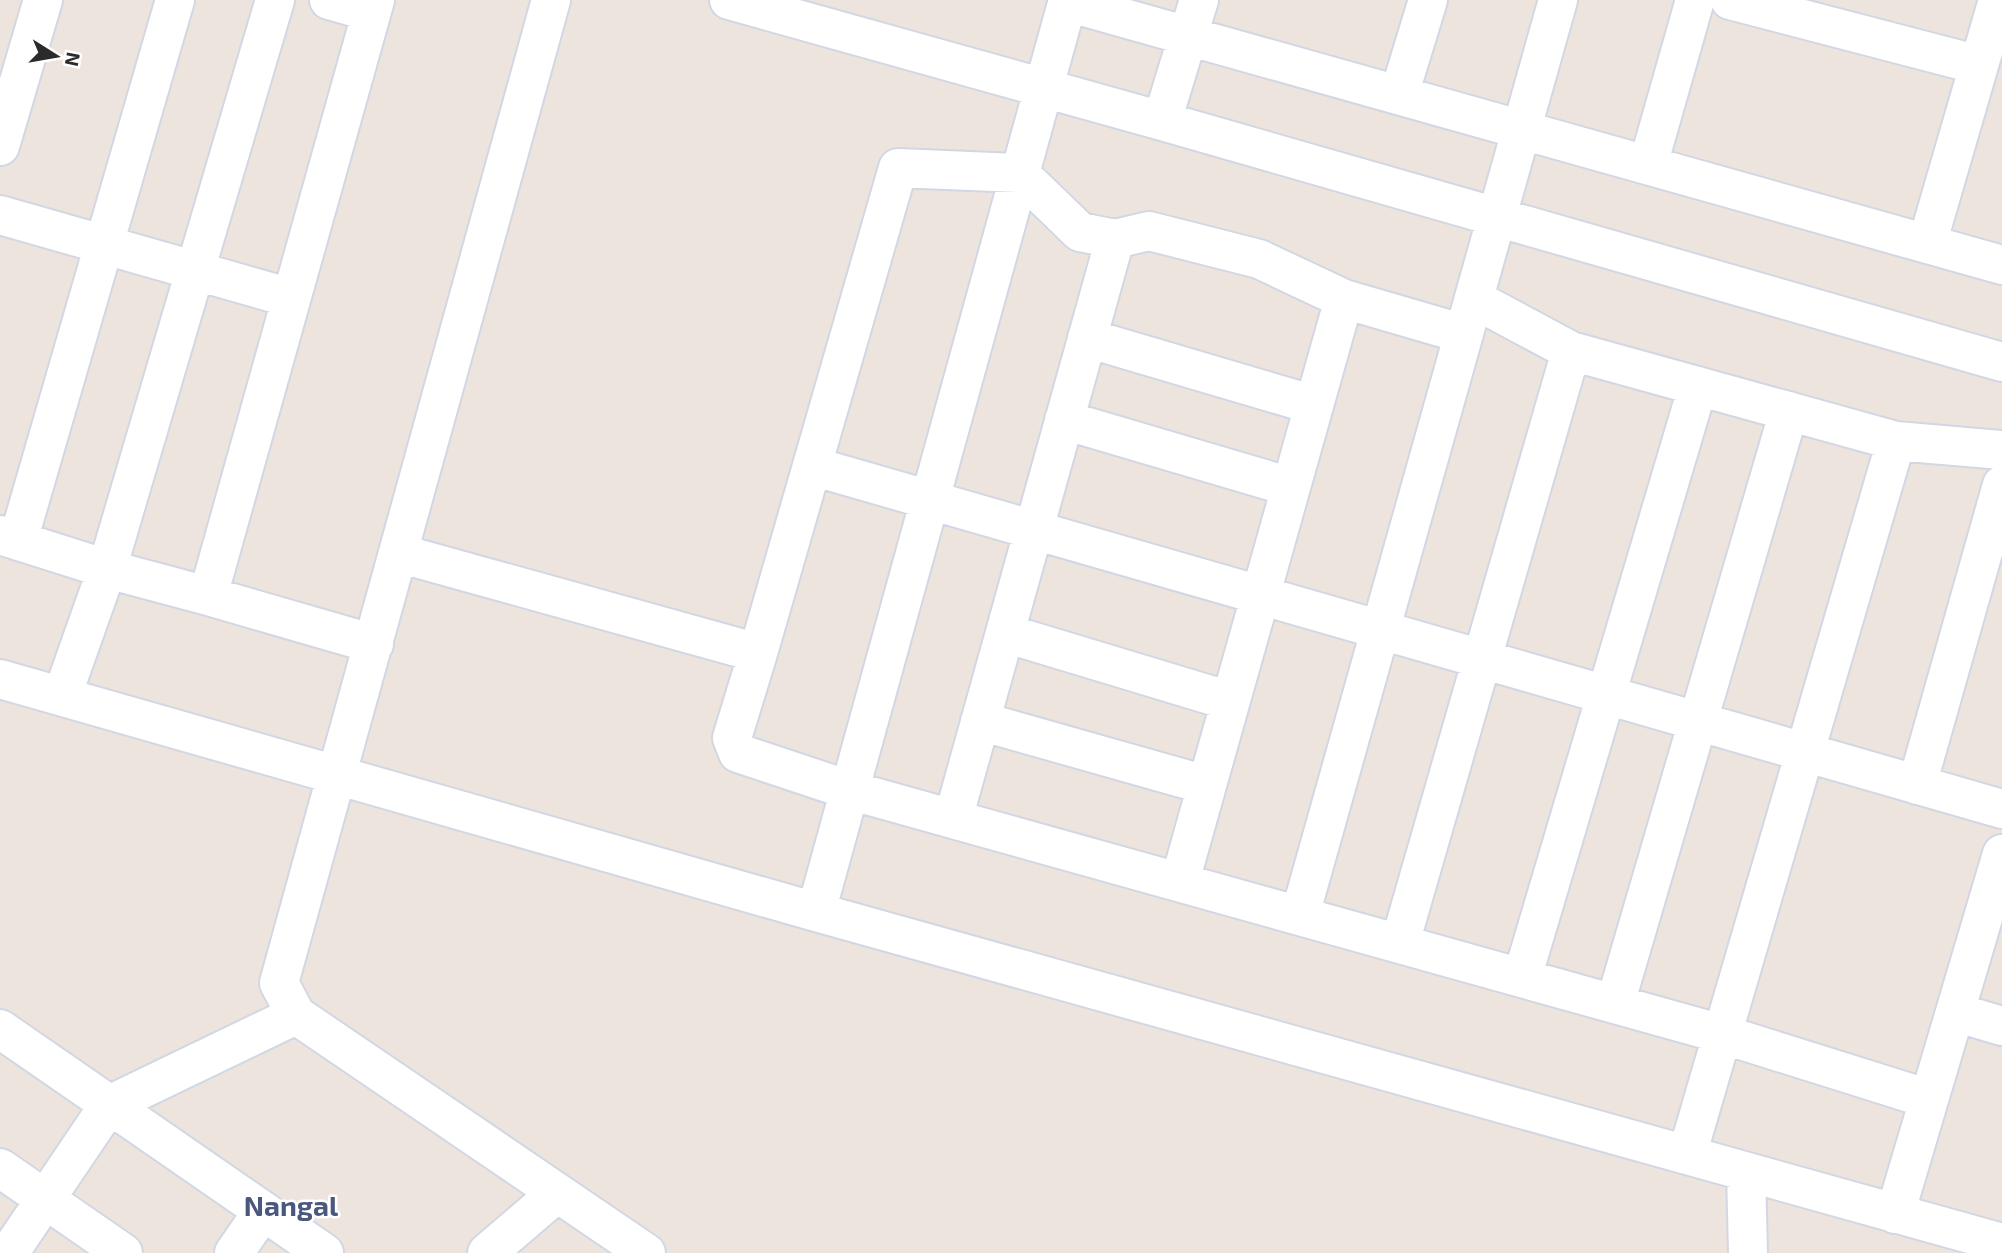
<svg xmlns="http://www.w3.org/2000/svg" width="2002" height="1253" viewBox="0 0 2002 1253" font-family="'Exo 2',sans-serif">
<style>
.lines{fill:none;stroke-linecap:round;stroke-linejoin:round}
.minor-casing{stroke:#d2d7e4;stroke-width:42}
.minor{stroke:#fff;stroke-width:38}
.labels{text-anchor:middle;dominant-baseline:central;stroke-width:5;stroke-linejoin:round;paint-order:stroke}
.district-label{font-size:28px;font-weight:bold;fill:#4a587d;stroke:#fff}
</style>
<rect width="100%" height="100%" fill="#ede5dd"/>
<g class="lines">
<!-- minor casing -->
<g class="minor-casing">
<path id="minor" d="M329 0 371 12
M551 0 279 983 296 1015 646 1253
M729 0 1162 121 2002 362
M1730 0 1979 65
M1067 2 2002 265
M1399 95 1428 0
M1162 121 1199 0
M0 146 43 0
M1648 165 1695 0
M0 215 291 298
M1927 244 1998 0
M1474 299 1571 351 1896 441 2002 450
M1087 338 1314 405
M1064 420 1291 487
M812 466 2002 809
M0 535 107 569 208 596 374 644
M18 541 175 0
M398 553 758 653 732 738 738 753 849 790 1722 1034 1929 1099
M208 596 375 0
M1005 633 1230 701
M758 653 898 168 1019 173 1080 232 1115 239 1149 231 1259 259 1344 299 1464 334
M0 679 816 912 2002 1243
M62 696 107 569 275 0
M980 721 1206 785
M1917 785 2002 485
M953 819 1115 239
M1180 881 1344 299
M816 912 1068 0
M1300 915 1558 0
M1400 943 1571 351
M1522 978 1698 386
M1615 1004 1789 411
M1955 1012 2002 1026
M0 1029 324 1253
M1687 1155 1896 441
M0 1168 123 1253
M1746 1172 1748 1253
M1895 1214 2002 854
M9 1253 109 1105 296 1015
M234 1253 263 1211
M487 1253 557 1193"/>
</g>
<!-- minor -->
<use href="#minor" class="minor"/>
</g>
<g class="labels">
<!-- district labels -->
<g class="district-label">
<text x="291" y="1205">Nangal</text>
</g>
</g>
<!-- north arrow -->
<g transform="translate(56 56) rotate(101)" stroke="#ffffff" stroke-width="5" paint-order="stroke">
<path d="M0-5L12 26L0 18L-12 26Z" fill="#2b2b2b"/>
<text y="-10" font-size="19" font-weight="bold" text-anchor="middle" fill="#2b2b2b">N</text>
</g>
</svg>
